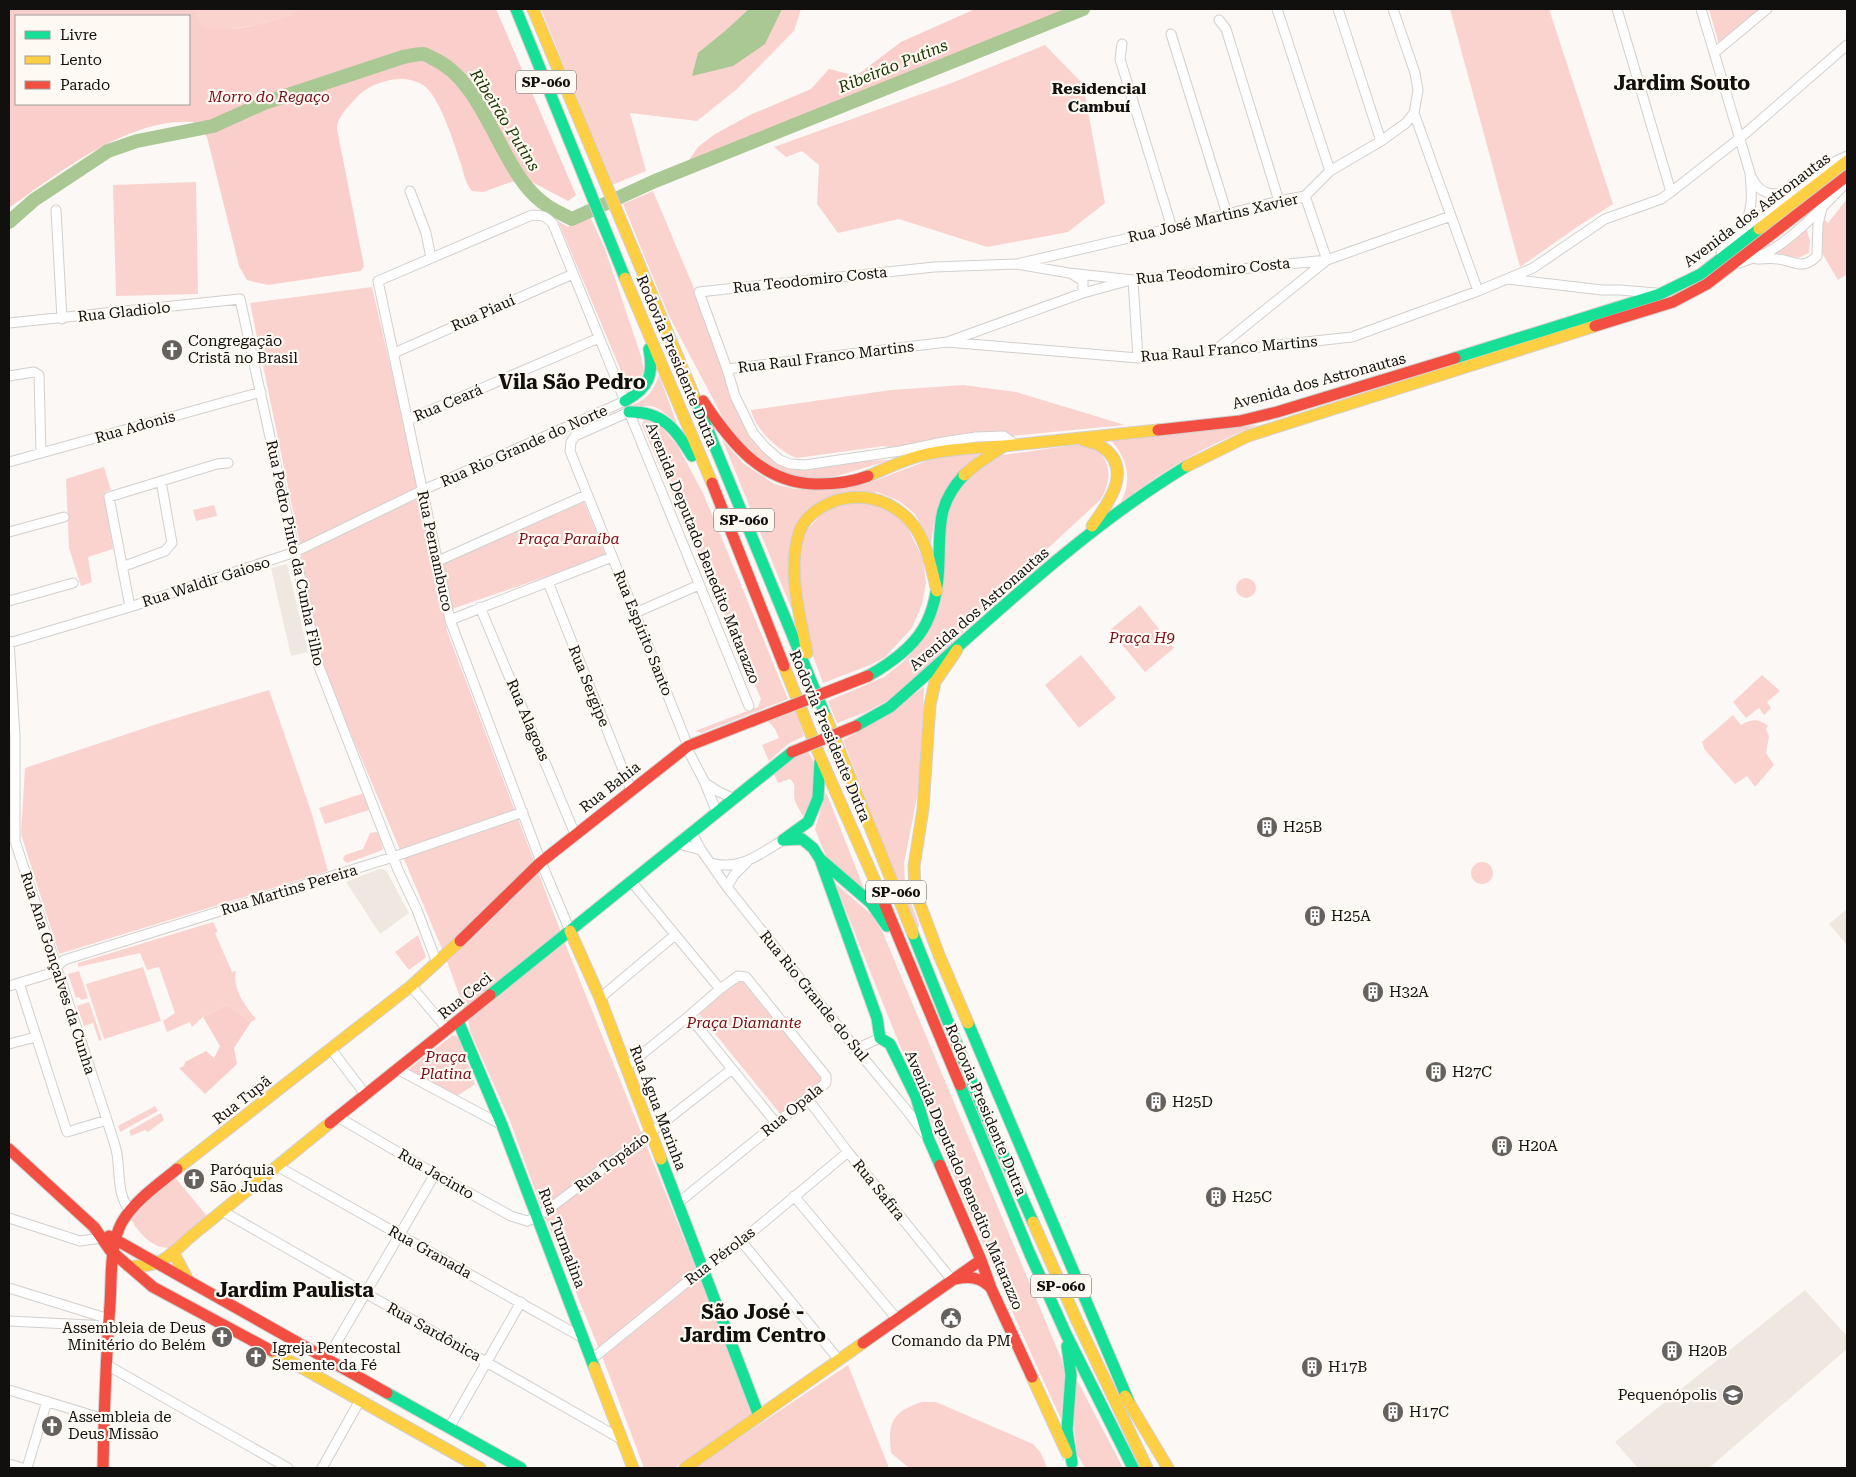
<svg xmlns="http://www.w3.org/2000/svg" width="1856" height="1477" viewBox="0 0 1856 1477" font-family="'Roboto Serif',serif">
<style>
.built{fill:#efe8e0}
.green{fill:#fad3cf}
.forest{fill:#facfcb;fill-rule:evenodd}
.water{fill:#a9c894}
.lines{fill:none;stroke-linecap:round;stroke-linejoin:round}
.river{stroke:#a9c894;stroke-width:14}
.street-casing{stroke:#d2d0ce;stroke-width:11}
.fast-casing{stroke:#d2d0ce;stroke-width:13}
.slow-casing{stroke:#d2d0ce;stroke-width:13}
.jam-casing{stroke:#d2d0ce;stroke-width:13}
.street{stroke:#fefefe;stroke-width:9}
.fast{stroke:#16e098;stroke-width:11}
.slow{stroke:#ffcf43;stroke-width:11}
.jam{stroke:#f24e42;stroke-width:11}
.jam-bridge-casing{stroke:#d2d0ce;stroke-width:13;stroke-linecap:butt}
.jam-bridge{stroke:#f24e42;stroke-width:11}
.labels{text-anchor:middle;dominant-baseline:central;stroke-width:4.5;stroke-linejoin:round;paint-order:stroke}
.shield{fill:#fef9f2;stroke:#595652;stroke-width:1}
.shield-label{font-size:14px;font-weight:bold;fill:#12100e}
.park-label{font-size:15px;font-style:italic;fill:#7b0d18;stroke:#fef9f2}
.street-label{font-size:15px;fill:#12100e;stroke:#fef9f2}
.poi-label{font-size:15px;fill:#12100e;stroke:#fef9f2;text-anchor:start}
.water-label{font-size:16px;font-style:italic;fill:#1a3702;stroke:#fef9f2}
.neighbourhood-label{font-size:16px;font-weight:bold;fill:#12100e;stroke:#fef9f2}
.district-label{font-size:20px;font-weight:bold;fill:#12100e;stroke:#fef9f2}
</style>
<rect width="100%" height="100%" fill="#fbf8f5"/>
<!-- built -->
<path class="built" d="M287 564 308 652 291 656 271 568Z
M379 869H383L387 872 409 913 380 934 346 882Z
M1847 909V945L1829 924Z
M1805 1290 1847 1336V1349L1709 1468H1638L1615 1442Z"/>
<!-- green -->
<path class="green" d="M195 9H298L295 14 257 25 218 31 202 28Z
M541 9H801L794 31 737 89 697 121 630 113 646 171 612 185Z
M1450 9H1549L1613 204 1580 225 1520 267Z
M1709 9H1762L1719 45Z
M1045 45 1083 84 1105 203 1068 232 987 247 899 219 838 233 817 204 819 165 802 151 786 157 774 147 949 84Z
M196 182 198 294 116 296 113 185Z
M653 191 693 286 748 431 782 464 891 460 837 476 816 480 775 473 731 433 668 314 623 204Z
M1847 199V274L1838 280 1818 246 1821 216 1828 223Z
M589 214 605 249 641 356 644 371 636 386 627 385 558 221 568 227 572 222Z
M1806 228 1810 241 1809 253 1796 259 1769 255Z
M372 287 407 438 447 631 566 946 755 1415 674 1468H644L602 1356 543 1212 510 1121 470 1031 468 1019 445 956 321 663 299 540 250 303Z
M659 375 677 424C657 406 655 403 627 408 646 399 652 395 659 375Z
M963 385 1016 392 1125 425 991 438 914 452 884 446 797 458C779 452 755 429 751 410L891 390Z
M644 420 660 425 677 445 703 493 788 699 701 733 695 731 758 707 761 699 642 425Z
M1258 425C1207 445 1162 470 1120 504 1133 481 1128 456 1108 438Z
M722 439 743 463 774 484 795 489 874 481 934 458 981 452 957 474 934 523 931 544 915 514 899 501 877 492 798 521 796 620Z
M1073 445C1107 443 1118 474 1100 500L974 617 955 643 894 697 866 712 837 723 828 701 884 677 903 662 918 645 943 545 946 516 957 492 973 473 1003 455Z
M104 467 111 490 105 492 113 549 88 557 92 582 81 586 69 548 66 479Z
M870 501 903 518 923 559 926 583 922 604 912 628 885 657 870 665 823 683 811 651 799 574 804 533 830 505Z
M584 502 606 556 452 609 442 563Z
M214 505 217 516 196 521 193 510Z
M1236 588a10 10 0 1 1 20 0a10 10 0 1 1-20 0Z
M1140 605 1174 648 1145 672 1110 630Z
M1081 655 1116 698 1079 728 1045 685Z
M1762 675 1780 691 1767 702 1771 708 1764 715 1759 708 1746 718 1733 702Z
M924 687 921 777 904 863 905 886 919 925 917 931 843 740 882 719Z
M269 690 311 811 328 871 59 954 21 834 25 768 160 723Z
M796 711 804 736 788 744 769 761 762 745 779 738 775 729 768 721Z
M1733 715 1741 725C1751 719 1759 718 1768 726L1766 729 1769 736 1766 753 1774 765 1755 787 1747 776 1735 784 1705 750 1702 742Z
M807 750 813 760 816 795 803 816C800 811 797 806 795 801 792 793 798 785 790 779L778 783 774 774 797 755Z
M826 792 865 891 828 860 823 849 815 829Z
M364 793 369 810 325 824 319 808Z
M376 832 379 833 383 849 380 851 347 863 344 861 343 858 345 855 363 849 370 833Z
M1471 873a11 11 0 1 1 22 0a11 11 0 1 1-22 0Z
M835 883 872 915 883 933 1061 1358 1065 1373 1061 1419C979 1243 906 1063 835 883Z
M213 922 218 932 215 933 232 972 236 971C232 989 245 1006 256 1019L251 1022 227 1005 203 1017 192 1027 190 1022 167 1032 163 1021 175 1013 159 967 147 970 140 953 78 967V963Z
M418 935 426 957 409 970 395 952Z
M143 967 161 1021 104 1039 86 984Z
M79 971 88 998 81 1000 79 997 76 998 68 974Z
M744 975 825 1080 782 1116 699 1014Z
M89 1002 102 1040 99 1041 93 1023 84 1026 77 1006Z
M453 1035 458 1037 475 1084 457 1096 410 1071V1068Z
M155 1106 158 1111 120 1132 118 1126Z
M161 1113 164 1120 148 1132 145 1130 131 1136 129 1131Z
M173 1175 207 1216 174 1247C154 1252 139 1233 130 1218Z
M848 1365 889 1468H694Z
M1077 1380 1123 1468H1085L1077 1454 1072 1407Z
M922 1402H936L1033 1444 1041 1453 1047 1468 908 1467 891 1453C888 1423 891 1412 922 1402Z"/>
<!-- forest -->
<path class="forest" d="M9 9H195L202 27C233 34 265 23 294 14L298 9H496L576 195 568 201 528 180 511 182 483 192 472 191C465 183 464 174 461 164 454 144 440 96 423 85 417 81 404 78 397 79 383 81 370 85 359 95 350 105 337 116 337 129L364 266 361 271 268 285 247 280 239 266 207 137 193 122C130 117 58 173 9 208ZM16 16H189V104H16Z
M975 9H1083L682 170 698 147 715 134 750 115 811 89 829 69 856 76 901 42Z
M227 1005 251 1022 234 1048 237 1064 205 1094 179 1068 184 1066 185 1062 206 1051 214 1058 220 1046 203 1017Z"/>
<!-- water -->
<path class="water" d="M749 9H782L765 44 733 66 692 76 698 53 725 31Z"/>
<g class="lines">
<!-- river -->
<path class="river" d="M9 222 34 200 108 151 137 141 213 126 264 103 403 57C409 56 416 54 422 54 425 54 429 56 432 58 479 78 495 148 526 186 541 204 551 209 572 219L655 181 1083 9"/>
<!-- street casing -->
<g class="street-casing">
<path id="street" d="M1277 9 1330 171
M1338 9 1381 141
M1393 9 1415 73 1418 90 1414 113 1478 291
M1617 9 1671 192
M1701 9 1750 173C1752 195 1753 207 1744 228
M1219 20 1226 29 1279 201
M1171 34 1227 214
M1122 44 1120 59 1172 228
M1714 53 1767 9
M1752 178C1761 197 1774 194 1792 193
M410 191 426 233 431 258
M56 210 62 319
M1721 253 1744 228 1836 161 1847 156
M1757 259C1764 259 1771 258 1778 259 1795 261 1802 271 1817 256L1818 224 1822 208
M1021 263 1172 228 1279 201 1305 196 1330 171 1381 141 1406 123 1414 113
M1740 263C1749 259 1758 257 1766 253 1794 239 1824 205 1846 183
M1072 274 1083 281V293
M1508 279 1602 290H1620L1656 293
M1133 280 1138 358
M9 323 240 299 295 552 318 664 398 870 417 910 437 963
M950 341 1083 293 1127 281
M1213 352 1327 260 1305 196
M394 353 573 274
M727 369 947 342 1138 358 1213 352 1352 337 1478 291 1533 268 1605 219 1661 199 1671 192 1740 138 1847 45
M9 376 34 372 39 375 41 453
M408 420 599 338
M1016 445 1004 436 976 437 943 442 900 451 805 465 790 464 780 460 766 448 753 433 735 396 727 369 699 292 934 267 1016 264 1069 273 1133 280 1327 260 1451 216
M9 462 261 392
M9 532 64 517
M438 561 586 495
M122 567 165 551 172 543 161 481
M548 582 631 790
M9 601 73 583
M130 607 109 497 217 464 228 463
M480 607 575 834
M635 613 699 585
M450 620 612 557
M9 641 15 736V841L107 1120C110 1131 115 1143 117 1154 120 1172 117 1196 130 1210
M9 643 130 607 295 552 423 490 625 401 553 224C546 216 542 215 532 215L378 281 450 620 541 862 570 931
M688 746 570 451 571 442 575 436 629 412 749 706
M690 754 705 783 717 813
M705 783 719 792 735 799
M692 833 701 850 727 887 856 1049 905 1108 924 1133
M679 844 701 850
M711 863C740 871 760 854 783 840
M631 881 720 989
M727 887 734 875 747 862
M19 983 67 1132 107 1120
M9 986 48 974 64 960 393 857 523 812
M411 986 448 1030
M600 998 675 935
M689 1016 776 1123
M9 1044 36 1037
M331 1049 365 1094
M856 1049 880 1038
M626 1067 689 1016 720 989 738 976 746 977 826 1076V1083L678 1203
M397 1069 502 1125
M807 1098 848 1152 952 1280
M338 1117 435 1174 511 1216 527 1221 538 1217 650 1133 732 1069
M277 1166 583 1338
M794 1196 897 1319
M222 1211 621 1439
M9 1218 80 1241 101 1238
M741 1241 839 1360
M9 1288 109 1319
M9 1321 109 1326
M327 1359 435 1174
M592 1359 703 1269 741 1241 848 1152
M107 1365 288 1468
M9 1390 104 1419
M449 1428 521 1302
M9 1464 22 1468
M27 1468 47 1401
M322 1468 359 1402"/>
</g>
<!-- fast casing -->
<g class="fast-casing">
<path id="fast" d="M516 9 625 278
M1455 358 1660 294 1701 274 1759 229
M694 396 826 717
M625 401C649 388 654 375 649 349
M629 412C662 411 676 429 692 456
M868 676C920 647 938 620 939 560 940 524 938 503 964 475
M856 726 890 707C986 623 1078 532 1187 466
M783 840 802 839 813 848 820 859 877 1018 880 1038 890 1044 916 1097 929 1140 940 1165
M783 840 808 822 818 798 820 762
M820 859 871 903 887 926
M913 934 980 1102 1033 1222
M490 995 792 752
M458 1021 502 1125 594 1367
M968 1023 1129 1402
M960 1085 1030 1254 1066 1334 1133 1468
M661 1159 759 1416
M1067 1346 1071 1375 1067 1430 1072 1463
M387 1393 521 1468"/>
</g>
<!-- slow casing -->
<g class="slow-casing">
<path id="slow" d="M533 9 694 396
M1759 229 1847 161
M625 278 712 483
M1083 440C1089 442 1096 443 1102 447 1134 468 1109 503 1092 526
M1187 466 1248 436 1595 326
M964 475 977 464 1004 446 1158 430
M868 476C885 469 901 461 919 456 946 449 976 448 1004 446
M957 650 935 682 930 705 923 809 914 866 915 891 939 955 968 1023
M807 653C800 614 787 572 799 533 802 522 811 514 820 508 850 490 886 495 910 521 927 540 931 567 937 591
M784 666 819 754 878 888
M826 717 913 934
M570 931 600 998 661 1159
M177 1169 411 986 460 941
M1033 1222 1077 1321 1147 1468
M173 1252 188 1280
M128 1266C159 1268 168 1258 189 1238L330 1123
M272 1351 480 1468
M594 1367 633 1468
M1032 1377 1067 1453
M1125 1396 1168 1468
M685 1468 863 1343"/>
</g>
<!-- jam casing -->
<g class="jam-casing">
<path id="jam" d="M1595 326 1673 302 1707 284 1847 176
M703 401C731 443 763 485 819 484 835 484 852 482 868 476
M1158 430 1240 421 1277 412 1455 358
M712 483 784 666
M878 888 960 1085
M460 941 541 862 688 746 752 721
M330 1123 490 995
M9 1149 94 1227 110 1250 153 1287 272 1351
M940 1165 981 1260 991 1288 1032 1377
M109 1236 387 1393
M955 1279C970 1276 980 1277 991 1288
M863 1343 981 1260
M103 1468C104 1413 106 1359 110 1304 112 1277 109 1246 122 1222 135 1200 158 1185 177 1169"/>
</g>
<!-- street -->
<use href="#street" class="street"/>
<!-- fast -->
<use href="#fast" class="fast"/>
<!-- slow -->
<use href="#slow" class="slow"/>
<!-- jam -->
<use href="#jam" class="jam"/>
<!-- jam-bridge casing -->
<g class="jam-bridge-casing">
<path id="jam-bridge" d="M752 721 868 676
M792 752 856 726"/>
</g>
<!-- jam-bridge -->
<use href="#jam-bridge" class="jam-bridge"/>
</g>
<!-- icons -->
<defs>
<g id="church-disc" transform="scale(1.125)"><circle r="9.5" fill="#64615f" stroke="#fef9f2"/><path d="M-1.2-6h2.4v3.5h3.3v2.4h-3.3V6h-2.4V-.1h-3.3v-2.4h3.3Z" fill="#fff"/></g>
<g id="building-disc" transform="scale(1.125)"><circle r="9.5" fill="#64615f" stroke="#fef9f2"/><path d="M-4-6H4V6H1V3H-1V6H-4ZM-2.5-4.3h1.7v1.8h-1.7ZM.8-4.3h1.7v1.8H.8ZM-2.5-1h1.7V.8h-1.7ZM.8-1h1.7V.8H.8Z" fill="#fff"/></g>
<g id="civic-disc" transform="scale(1.125)"><circle r="9.5" fill="#64615f" stroke="#fef9f2"/><path d="M-.6-6.5H3V-4.5H.6V-3L4-1V1h2V6H-6V1h2V-1L-.6-3ZM-1.2 2.5V6h2.4V2.5Z" fill="#fff"/></g>
<g id="school-disc" transform="scale(1.125)"><circle r="9.5" fill="#64615f" stroke="#fef9f2"/><path d="M0-5L7-2L0 1L-7-2ZM-4 1L0 2.5L4 1V4Q0 6-4 4Z" fill="#fff"/></g>
</defs>
<g fill-rule="evenodd">
<use href="#church-disc" x="172" y="350"/>
<use href="#building-disc" x="1267" y="827"/>
<use href="#building-disc" x="1315" y="916"/>
<use href="#building-disc" x="1373" y="992"/>
<use href="#building-disc" x="1436" y="1072"/>
<use href="#building-disc" x="1156" y="1102"/>
<use href="#building-disc" x="1502" y="1146"/>
<use href="#church-disc" x="194" y="1179"/>
<use href="#building-disc" x="1216" y="1197"/>
<use href="#civic-disc" x="951" y="1318"/>
<use href="#church-disc" x="222" y="1337"/>
<use href="#building-disc" x="1672" y="1351"/>
<use href="#church-disc" x="256" y="1357"/>
<use href="#building-disc" x="1312" y="1367"/>
<use href="#school-disc" x="1733" y="1395"/>
<use href="#building-disc" x="1393" y="1412"/>
<use href="#church-disc" x="52" y="1426"/>
</g>
<g class="labels">
<!-- shield labels -->
<g class="shield">
<rect x="516" y="70.5" width="60" height="23" rx="4"/>
<rect x="714" y="508.5" width="60" height="23" rx="4"/>
<rect x="866" y="880.5" width="60" height="23" rx="4"/>
<rect x="1031" y="1274.5" width="60" height="23" rx="4"/>
</g>
<g class="shield-label">
<text x="546" y="82">SP-060</text>
<text x="744" y="520">SP-060</text>
<text x="896" y="892">SP-060</text>
<text x="1061" y="1286">SP-060</text>
</g>
<!-- park labels -->
<g class="park-label">
<text x="269" y="97">Morro do Regaço</text>
<text x="569" y="539">Praça Paraíba</text>
<text x="1142" y="638">Praça H9</text>
<text x="744" y="1023">Praça Diamante</text>
<text x="446" y="1057">Praça<tspan x="446" dy="17">Platina</tspan></text>
</g>
<!-- street labels -->
<g class="street-label">
<text transform="translate(1757 210) rotate(-37)">Avenida dos Astronautas</text>
<text transform="translate(1213 218) rotate(-13)">Rua José Martins Xavier</text>
<text transform="translate(1213 271) rotate(-6)">Rua Teodomiro Costa</text>
<text transform="translate(810 280) rotate(-6)">Rua Teodomiro Costa</text>
<text transform="translate(124 312) rotate(-6)">Rua Gladiolo</text>
<text transform="translate(483 313) rotate(-24)">Rua Piauí</text>
<text transform="translate(1229 349) rotate(-5)">Rua Raul Franco Martins</text>
<text transform="translate(826 357) rotate(-7)">Rua Raul Franco Martins</text>
<text transform="translate(677 361) rotate(67)">Rodovia Presidente Dutra</text>
<text transform="translate(1319 381) rotate(-15)">Avenida dos Astronautas</text>
<text transform="translate(448 403) rotate(-23)">Rua Ceará</text>
<text transform="translate(135 427) rotate(-16)">Rua Adonis</text>
<text transform="translate(524 446) rotate(-24)">Rua Rio Grande do Norte</text>
<text transform="translate(435 551) rotate(78)">Rua Pernambuco</text>
<text transform="translate(295 553) rotate(78)">Rua Pedro Pinto da Cunha Filho</text>
<text transform="translate(703 553) rotate(68)">Avenida Deputado Benedito Matarazzo</text>
<text transform="translate(206 582) rotate(-18)">Rua Waldir Gaioso</text>
<text transform="translate(979 609) rotate(-41)">Avenida dos Astronautas</text>
<text transform="translate(643 633) rotate(68)">Rua Espírito Santo</text>
<text transform="translate(589 686) rotate(68)">Rua Sergipe</text>
<text transform="translate(528 720) rotate(67)">Rua Alagoas</text>
<text transform="translate(830 736) rotate(67)">Rodovia Presidente Dutra</text>
<text transform="translate(610 787) rotate(-38)">Rua Bahia</text>
<text transform="translate(289 890) rotate(-17)">Rua Martins Pereira</text>
<text transform="translate(58 973) rotate(72)">Rua Ana Gonçalves da Cunha</text>
<text transform="translate(465 996) rotate(-39)">Rua Ceci</text>
<text transform="translate(814 996) rotate(51)">Rua Rio Grande do Sul</text>
<text transform="translate(242 1100) rotate(-38)">Rua Tupã</text>
<text transform="translate(658 1108) rotate(69)">Rua Água Marinha</text>
<text transform="translate(792 1110) rotate(-39)">Rua Opala</text>
<text transform="translate(986 1110) rotate(67)">Rodovia Presidente Dutra</text>
<text transform="translate(612 1162) rotate(-37)">Rua Topázio</text>
<text transform="translate(436 1174) rotate(30)">Rua Jacinto</text>
<text transform="translate(964 1180) rotate(67)">Avenida Deputado Benedito Matarazzo</text>
<text transform="translate(879 1190) rotate(51)">Rua Safira</text>
<text transform="translate(562 1238) rotate(69)">Rua Turmalina</text>
<text transform="translate(430 1252) rotate(29)">Rua Granada</text>
<text transform="translate(720 1256) rotate(-38)">Rua Pérolas</text>
<text transform="translate(434 1332) rotate(29)">Rua Sardônica</text>
</g>
<!-- poi labels -->
<g class="poi-label">
<text x="188" y="341">Congregação<tspan x="188" dy="17">Cristã no Brasil</tspan></text>
<text x="1283" y="827">H25B</text>
<text x="1331" y="916">H25A</text>
<text x="1389" y="992">H32A</text>
<text x="1452" y="1072">H27C</text>
<text x="1172" y="1102">H25D</text>
<text x="1518" y="1146">H20A</text>
<text x="210" y="1170">Paróquia<tspan x="210" dy="17">São Judas</tspan></text>
<text x="1232" y="1197">H25C</text>
<text x="206" y="1328" text-anchor="end">Assembleia de Deus<tspan x="206" dy="17">Minitério do Belém</tspan></text>
<text x="951" y="1341" text-anchor="middle">Comando da PM</text>
<text x="272" y="1348">Igreja Pentecostal<tspan x="272" dy="17">Semente da Fé</tspan></text>
<text x="1688" y="1351">H20B</text>
<text x="1328" y="1367">H17B</text>
<text x="1717" y="1395" text-anchor="end">Pequenópolis</text>
<text x="1409" y="1412">H17C</text>
<text x="68" y="1417">Assembleia de<tspan x="68" dy="17">Deus Missão</tspan></text>
</g>
<!-- water labels -->
<g class="water-label">
<text transform="translate(893 66) rotate(-22)">Ribeirão Putins</text>
<text transform="translate(505 120) rotate(58)">Ribeirão Putins</text>
</g>
<!-- neighbourhood labels -->
<g class="neighbourhood-label">
<text x="1099" y="88">Residencial<tspan x="1099" dy="18">Cambuí</tspan></text>
</g>
<!-- district labels -->
<g class="district-label">
<text x="1682" y="83">Jardim Souto</text>
<text x="572" y="382">Vila São Pedro</text>
<text x="295" y="1290">Jardim Paulista</text>
<text x="753" y="1312">São José -<tspan x="753" dy="23">Jardim Centro</tspan></text>
</g>
</g>
<!-- border -->
<rect width="1856" height="1477" fill="none" stroke="#12100e" stroke-width="20"/>
<!-- legend -->
<rect x="15" y="15" width="175" height="90" fill="#fef9f2" stroke="#a09c97"/>
<rect x="25" y="31" width="25" height="8" fill="#16e098" stroke="#a09c97"/>
<text x="60" y="40" font-size="15" fill="#12100e">Livre</text>
<rect x="25" y="56" width="25" height="8" fill="#ffcf43" stroke="#a09c97"/>
<text x="60" y="65" font-size="15" fill="#12100e">Lento</text>
<rect x="25" y="81" width="25" height="8" fill="#f24e42" stroke="#a09c97"/>
<text x="60" y="90" font-size="15" fill="#12100e">Parado</text>
</svg>
